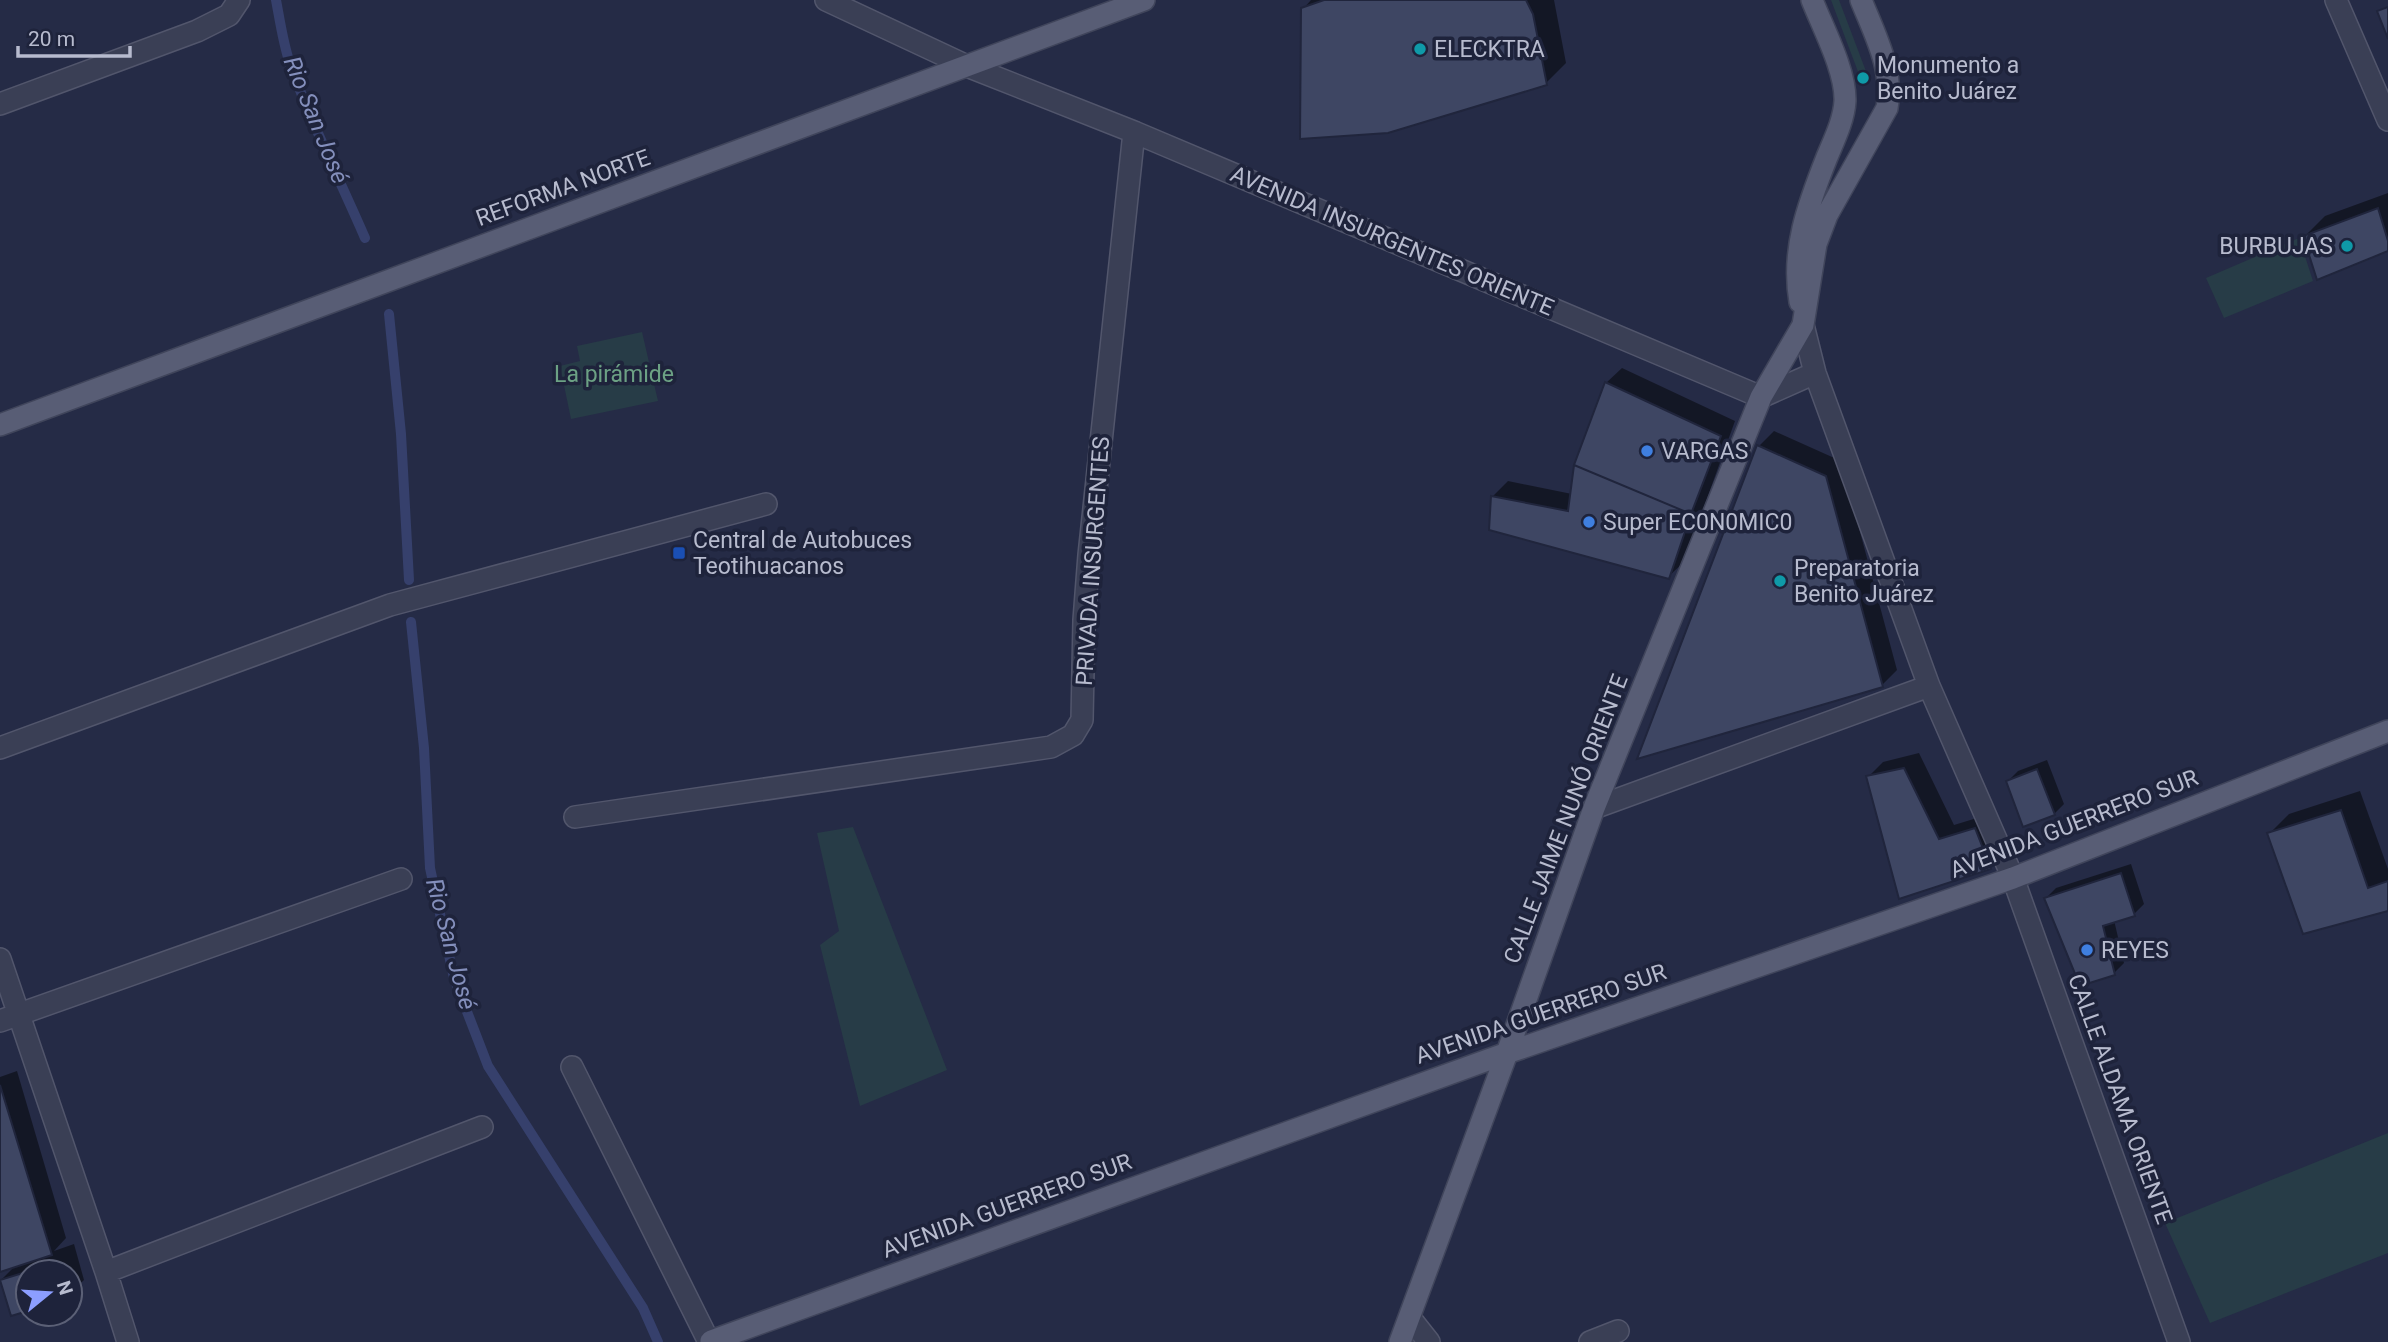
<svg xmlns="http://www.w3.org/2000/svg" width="2388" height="1342" viewBox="0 0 2388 1342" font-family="Roboto,sans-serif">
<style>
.green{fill:#273c47}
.shadow{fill:#0007}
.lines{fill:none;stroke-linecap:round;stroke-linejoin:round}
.stream{stroke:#36406c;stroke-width:10}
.building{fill:#3e4663;stroke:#20253c;stroke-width:2}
.minor-casing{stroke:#52566c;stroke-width:24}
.major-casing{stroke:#40455b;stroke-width:24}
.minor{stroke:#3a3f55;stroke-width:21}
.major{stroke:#585d75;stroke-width:21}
.culture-dot{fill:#0f9aa8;stroke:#1e233b;stroke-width:2.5}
.shop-dot{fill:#3f7fe0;stroke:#1e233b;stroke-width:2.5}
.transit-dot{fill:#1a4fb4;stroke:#1e233b;stroke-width:2.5}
.labels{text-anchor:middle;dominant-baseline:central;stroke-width:7;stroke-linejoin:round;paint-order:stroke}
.poi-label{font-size:23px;fill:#b7bbce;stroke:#1e233b;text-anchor:start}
.street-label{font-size:23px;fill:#b7bbce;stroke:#1e233b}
.park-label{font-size:23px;fill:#6ca184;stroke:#1e233b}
.water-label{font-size:24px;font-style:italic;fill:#848fbc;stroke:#1e233b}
</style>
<rect width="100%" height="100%" fill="#252b46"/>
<!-- green -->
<path class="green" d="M1831 0H1839L1867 74 1860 77Z
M2299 238 2313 281 2224 318 2206 278Z
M642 332 658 401 571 419 560 366 580 361 577 346Z
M853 827 947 1070 860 1106 820 945 839 931 817 833Z
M2388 1133V1253L2210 1323 2165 1223Z"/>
<!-- shadow -->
<path class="shadow" d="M1311 0H1554L1566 63 1546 83 1303 9Z
M2388 193V249L2305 236 2325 216Z
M1622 368 1735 421 1684 562 1668 577 1491 529 1493 496 1508 481 1572 494 1606 383Z
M1774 431 1841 461 1897 670 1882 685 1759 446Z
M1919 753 1954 825 1990 814 2006 852 1990 867 1900 896 1868 777 1883 762Z
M2047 760 2064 804 2054 814 2008 781 2018 771Z
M2360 791 2388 869V909L2269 834 2289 814Z
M2131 864 2144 904 2134 914 2114 920 2124 963 2114 973 2046 898 2056 888Z
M17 1071 66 1238 54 1251 74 1244 84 1280 70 1293V1272H28V1309L12 1314 0 1281 17 1264 0 1270V1077Z"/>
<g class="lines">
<!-- stream -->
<path class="stream" d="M276 0C280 21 283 43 290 64 311 123 340 180 365 238
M389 314 401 434 409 580
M411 622 424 748 430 868 454 978 488 1066 643 1308 658 1342"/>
</g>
<!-- building -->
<path class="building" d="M1324 0H1526L1533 14 1547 85 1388 133 1300 139 1301 8Z
M2388 7V39L2377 11Z
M2378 208 2388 241V251L2317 280 2303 236Z
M1605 382 1721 436 1691 514 1574 465Z
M1757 445 1826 476 1883 687 1637 759Z
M1574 465 1691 514 1669 579 1489 530 1491 496 1568 511Z
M1904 768 1939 839 1975 828 1991 869 1899 899 1866 776Z
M2037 769 2055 815 2023 827 2006 781Z
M2341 810 2368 888 2388 881V911L2303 934 2267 833Z
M2121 873 2135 916 2103 926 2115 975 2080 986 2044 898Z
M0 1085 52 1255 0 1272Z
M55 1263 57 1272H28V1311L11 1316 0 1280Z"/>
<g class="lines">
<!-- minor casing -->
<g class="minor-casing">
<path id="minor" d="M826 0 967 66 1134 132 1761 397 1815 373
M2336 0 2388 120
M0 104 197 31 229 15 239 0
M1803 325 1815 373 1929 686 2013 878 2179 1342
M0 748 390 605 766 504
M1594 808 1929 686
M575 817 1051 747 1073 735 1082 720 1084 620 1089 555 1134 132
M0 959 106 1272 128 1342
M0 1021 401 879
M572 1067 709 1342
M106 1272 482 1127
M1410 1318 1429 1342
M1590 1342 1618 1331"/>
</g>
<!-- major casing -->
<g class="major-casing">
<path id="major" d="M1800 302C1791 250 1808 205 1827 157 1834 140 1844 120 1845 101 1846 71 1823 28 1812 0
M0 425 1144 0
M711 1341 1507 1053 2013 878 2388 731
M1400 1342 1507 1053 1594 808 1761 397 1803 325 1816 244 1827 215 1887 108C1894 70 1875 35 1861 0"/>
</g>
<!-- minor -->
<use href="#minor" class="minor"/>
<!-- major -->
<use href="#major" class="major"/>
</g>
<!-- markers -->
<g class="culture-dot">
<circle cx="1420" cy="49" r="7"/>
<circle cx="1863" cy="78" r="7"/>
<circle cx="2347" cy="246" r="7"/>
<circle cx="1780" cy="581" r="7"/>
</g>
<g class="shop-dot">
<circle cx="1647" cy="451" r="7"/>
<circle cx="1589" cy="522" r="7"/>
<circle cx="2087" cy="950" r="7"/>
</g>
<rect class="transit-dot" x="672" y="546" width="14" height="14" rx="3.5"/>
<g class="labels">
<!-- poi labels -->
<g class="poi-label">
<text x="1434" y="49">ELECKTRA</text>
<text x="1877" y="65">Monumento a<tspan x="1877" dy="26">Benito Juárez</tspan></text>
<text x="2333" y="246" text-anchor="end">BURBUJAS</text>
<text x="1661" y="451">VARGAS</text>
<text x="1603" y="522">Super EC0N0MIC0</text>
<text x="693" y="540">Central de Autobuces<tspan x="693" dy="26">Teotihuacanos</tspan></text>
<text x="1794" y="568">Preparatoria<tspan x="1794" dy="26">Benito Juárez</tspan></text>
<text x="2101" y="950">REYES</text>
</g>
<!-- street labels -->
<g class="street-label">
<text transform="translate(563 188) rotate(-20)">REFORMA NORTE</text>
<text transform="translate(1392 241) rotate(23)">AVENIDA INSURGENTES ORIENTE</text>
<text transform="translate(1093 561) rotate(-86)">PRIVADA INSURGENTES</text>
<text transform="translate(1566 819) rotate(-69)">CALLE JAIME NUNÓ ORIENTE</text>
<text transform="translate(2074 824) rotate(-21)">AVENIDA GUERRERO SUR</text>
<text transform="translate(1541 1014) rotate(-19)">AVENIDA GUERRERO SUR</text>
<text transform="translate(2120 1099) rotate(70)">CALLE ALDAMA ORIENTE</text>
<text transform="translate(1007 1206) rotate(-20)">AVENIDA GUERRERO SUR</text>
</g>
<!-- park labels -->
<g class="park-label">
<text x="614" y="374">La pirámide</text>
</g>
<!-- water labels -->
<g class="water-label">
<text transform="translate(316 120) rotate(68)">Rio San José</text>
<text transform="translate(451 944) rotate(75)">Rio San José</text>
</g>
</g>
<!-- north arrow -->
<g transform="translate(49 1293) rotate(72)"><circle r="33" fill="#1e233b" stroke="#5b6076" stroke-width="2"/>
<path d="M0-5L12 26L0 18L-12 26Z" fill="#8c9eff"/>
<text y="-10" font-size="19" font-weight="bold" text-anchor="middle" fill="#b7bbce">N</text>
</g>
<!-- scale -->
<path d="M18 46v10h112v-10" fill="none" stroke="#b7bbce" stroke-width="3.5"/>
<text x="28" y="46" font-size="21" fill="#b7bbce" stroke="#1e233b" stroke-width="5" paint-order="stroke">20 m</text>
</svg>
